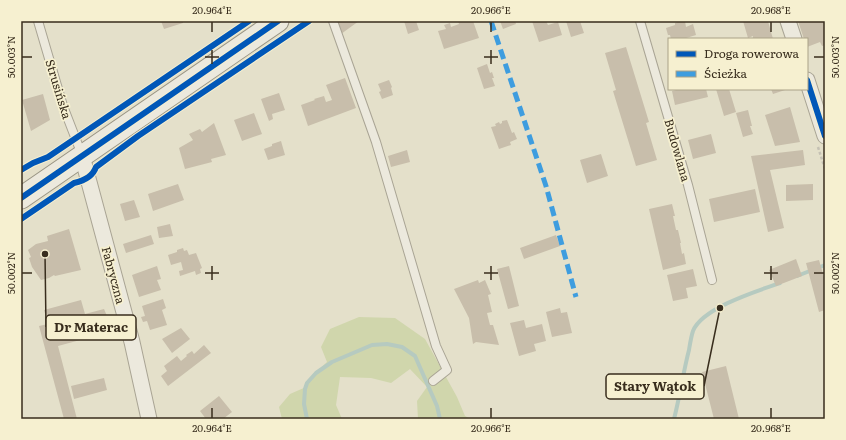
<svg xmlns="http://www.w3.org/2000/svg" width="846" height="440" viewBox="0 0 846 440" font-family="Literata,serif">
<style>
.green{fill:#d0d6ac}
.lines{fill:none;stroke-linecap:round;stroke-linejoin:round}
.stream{stroke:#b6cac0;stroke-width:4}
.building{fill:#c8beab}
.lane-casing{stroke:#a9a494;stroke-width:10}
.street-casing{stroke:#a9a494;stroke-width:17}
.secondary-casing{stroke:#999484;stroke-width:23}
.path{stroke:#c5c1b4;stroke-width:2.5;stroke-dasharray:3 2;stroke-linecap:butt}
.lane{stroke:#ece9dd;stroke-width:8}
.street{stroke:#ece9dd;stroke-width:15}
.secondary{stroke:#ece9dd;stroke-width:21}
.quiet{stroke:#3e9ddf;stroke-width:5;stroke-dasharray:10 5;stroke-linecap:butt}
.cycleway-casing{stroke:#f6f0d0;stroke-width:8}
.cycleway{stroke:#0057b8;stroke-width:6}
.ticks{fill:none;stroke:#382d1d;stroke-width:1.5}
.labels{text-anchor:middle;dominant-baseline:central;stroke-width:3.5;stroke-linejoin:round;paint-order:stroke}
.street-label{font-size:12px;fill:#382d1d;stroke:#f6f0d0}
.leader{fill:none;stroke:#382d1d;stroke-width:1.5}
.callout-dot{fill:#382d1d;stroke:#f6f0d0;stroke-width:1.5}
.callout{fill:#f6f0d0;stroke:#382d1d;stroke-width:1.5}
.callout-label{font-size:13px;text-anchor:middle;font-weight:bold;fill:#382d1d}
.neatline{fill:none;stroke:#382d1d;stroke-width:1.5}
.ticks-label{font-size:10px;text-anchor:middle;fill:#382d1d}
</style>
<rect width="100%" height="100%" fill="#e4e0ca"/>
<!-- green -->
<path class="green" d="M359 317 395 318 425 339 457 397 465 416 471 419H418L417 401 427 387 410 369 391 383 371 378 340 377 336 405 342 419H282L279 407 290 394 306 387V382L327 362 321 347 330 329Z"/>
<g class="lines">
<!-- stream -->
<path class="stream" d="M797 276 825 265
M307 419 304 404 305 389 307 383 316 373 332 362 372 345 387 344 402 347 415 356 437 406 440 419
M674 419C680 396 683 373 689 350 690 344 691 337 693 331 702 308 757 291 780 283"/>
</g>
<!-- building -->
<path class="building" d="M161 21H183V23L164 29Z
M336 21H359L341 34Z
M404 21H416L419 30 408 34Z
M458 21H464L465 22 473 21 479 38 444 49 438 31 446 29 444 25 450 23 451 27 459 24Z
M500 21H515L516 24 503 29Z
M532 21H546L548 25 558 22 562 35 539 42Z
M566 21H580L584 33 571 37Z
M680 21H685L686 27 693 24 696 35 683 39H671L670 35H668L666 28 675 25V23Z
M743 21H768L773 39H753V36L748 38Z
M798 21H825V45L822 46 820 42 807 47V39H804Z
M626 47 649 122 646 123 657 160 636 166 613 91 616 90 605 53Z
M487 64 490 73 492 72 494 78H492L495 86 484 89 477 68Z
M345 78 356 108 308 126 301 105 315 100 314 99 324 96 326 102 332 100 326 85Z
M389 80 392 87 391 88 393 95 382 99 379 92 381 91 378 84Z
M680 89H706L708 97 675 105 672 91Z
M716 89H729L736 112 724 116Z
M771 89H788L773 94Z
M279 93 285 110 272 114 273 119 269 121 261 99Z
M43 94 50 120 31 131 22 100Z
M790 107 800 142 775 146 765 115Z
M748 110 752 126H750L753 134 743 137 736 113Z
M254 113 262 134 242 141 234 120Z
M507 120 512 133 514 132 517 139 510 142 511 145 499 149 491 127 496 126 495 124 499 122 500 124 502 123V121Z
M214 123 226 155 211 159 212 162 185 169 179 148 193 140 189 134 200 129 202 132Z
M711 134 716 153 693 159 688 140Z
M281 141 285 155 268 160 264 149 272 146V144Z
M407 150 410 162 391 167 388 156Z
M803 150 805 165 770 170 784 228 768 232 751 156Z
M601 154 608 176 587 183 580 160Z
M178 184 184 200 153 211 148 194Z
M813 184V200L786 201V185Z
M755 189 760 212 714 222 709 199Z
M134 200 140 217 125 221 120 204Z
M672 204 675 216H673L676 230H678L681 243H680L682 254 684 253 686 264 663 270 649 209Z
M170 224 173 236 159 238 157 227Z
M69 229 81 270 55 276 54 275 49 278 41 280 32 267 29 258 31 257 28 250 36 244 48 241 47 236Z
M151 235 154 244 126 253 123 244Z
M556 235 560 246 524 259 520 248Z
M183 248 184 251 187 250 189 255 196 253 202 268 200 269 201 273 196 275 195 271 180 276 179 271 183 270 181 262 171 265 168 255 177 252V250Z
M796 259 802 276 776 286 769 270Z
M819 260 825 281V310L819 312 806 263Z
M157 266 161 279 157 280 161 290 139 297 132 275Z
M509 266 519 306 508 309 497 269Z
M693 269 697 286 686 288 688 298 673 301 667 275Z
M478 280 479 283 485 280 491 294 488 295 492 312 487 313 490 325H493L499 345 476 342 473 344 469 318 454 289Z
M163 299 166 308 162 310 167 325 150 330 147 321 143 322 141 317 145 316 142 306Z
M81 300 85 314 104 309 107 316 111 315 113 323 108 324 110 332 58 346 77 419H64L39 326 48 324 44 310Z
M560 308 561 313 567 312 572 333 552 337 546 312Z
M524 320 526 328 542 324 546 341 534 344 536 351 519 356 510 323Z
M181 328 190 339 172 353 162 339Z
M204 345 211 353 168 386 161 376 167 371 164 366 177 356 181 361 187 356 186 355 192 351 194 354Z
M726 366 739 419H714L702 372Z
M104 378 107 390 74 399 71 386Z
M219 396 232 412 223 419H206L200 411Z"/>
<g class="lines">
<!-- lane casing -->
<g class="lane-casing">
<path id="lane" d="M38 21 63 106 82 155
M333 21 376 142 436 346 447 370 433 381
M640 21 688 185 712 280"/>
</g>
<!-- street casing -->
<g class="street-casing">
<path id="street" d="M788 21 794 39
M807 80 825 136
M82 156 132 342 149 419"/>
</g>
<!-- secondary casing -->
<g class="secondary-casing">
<path id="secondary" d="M21 198 278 21"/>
</g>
<!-- path -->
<path class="path" d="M818 147 825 169"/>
<!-- lane -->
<use href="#lane" class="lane"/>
<!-- street -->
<use href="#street" class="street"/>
<!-- secondary -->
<use href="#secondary" class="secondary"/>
<!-- quiet -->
<path class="quiet" d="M491 21 546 186 576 297"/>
<!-- cycleway casing -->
<g class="cycleway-casing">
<path id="cycleway" d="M807 80 825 136
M21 170 33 163 48 157 249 21
M21 198 278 21
M21 219 74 183C83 181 93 176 96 167L138 136 309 21"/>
</g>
<!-- cycleway -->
<use href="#cycleway" class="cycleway"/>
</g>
<!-- ticks -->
<path class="ticks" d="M212 22V32M491 22V32M771 22V32M212 50V64M491 50V64M22 57H32M205 57H219M484 57H498M814 57H824M212 266V280M491 266V280M771 266V280M22 273H32M205 273H219M484 273H498M764 273H778M814 273H824M212 408V418M491 408V418M771 408V418"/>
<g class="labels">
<!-- street labels -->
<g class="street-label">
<text transform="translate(59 89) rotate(73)">Strusińska</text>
<text transform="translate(678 150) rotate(74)">Budowlana</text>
<text transform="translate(114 275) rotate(75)">Fabryczna</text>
</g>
</g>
<!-- callouts -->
<path class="leader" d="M45 254L46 327M720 308L704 386"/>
<g class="callout-dot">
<circle cx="45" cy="254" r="4"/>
<circle cx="720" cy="308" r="4"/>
</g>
<g class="callout">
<rect x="46" y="315" width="90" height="25" rx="4"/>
<rect x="606" y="374" width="98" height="25" rx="4"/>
</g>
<g class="callout-label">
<text x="91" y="332">Dr Materac</text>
<text x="655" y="391">Stary Wątok</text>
</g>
<!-- border -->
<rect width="846" height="440" fill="none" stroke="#f6f0d0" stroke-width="44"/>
<!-- legend -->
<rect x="668" y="38" width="140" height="52" fill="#f6f0d0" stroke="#aaa288"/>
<rect x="676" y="51" width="20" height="6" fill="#0057b8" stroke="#aaa288"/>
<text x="704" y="58" font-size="12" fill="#382d1d">Droga rowerowa</text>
<rect x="676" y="71" width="20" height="6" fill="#3e9ddf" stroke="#aaa288"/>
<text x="704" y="78" font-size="12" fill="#382d1d">Ścieżka</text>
<rect x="22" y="22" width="802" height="396" class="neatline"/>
<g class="ticks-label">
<text x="212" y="14">20.964°E</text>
<text x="491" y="14">20.966°E</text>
<text x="771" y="14">20.968°E</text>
<text transform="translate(11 57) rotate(-90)" y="4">50.003°N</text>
<text transform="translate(835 57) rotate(-90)" y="4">50.003°N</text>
<text transform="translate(11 273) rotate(-90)" y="4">50.002°N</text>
<text transform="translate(835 273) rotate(-90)" y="4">50.002°N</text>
<text x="212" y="432">20.964°E</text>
<text x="491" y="432">20.966°E</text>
<text x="771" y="432">20.968°E</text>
</g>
</svg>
